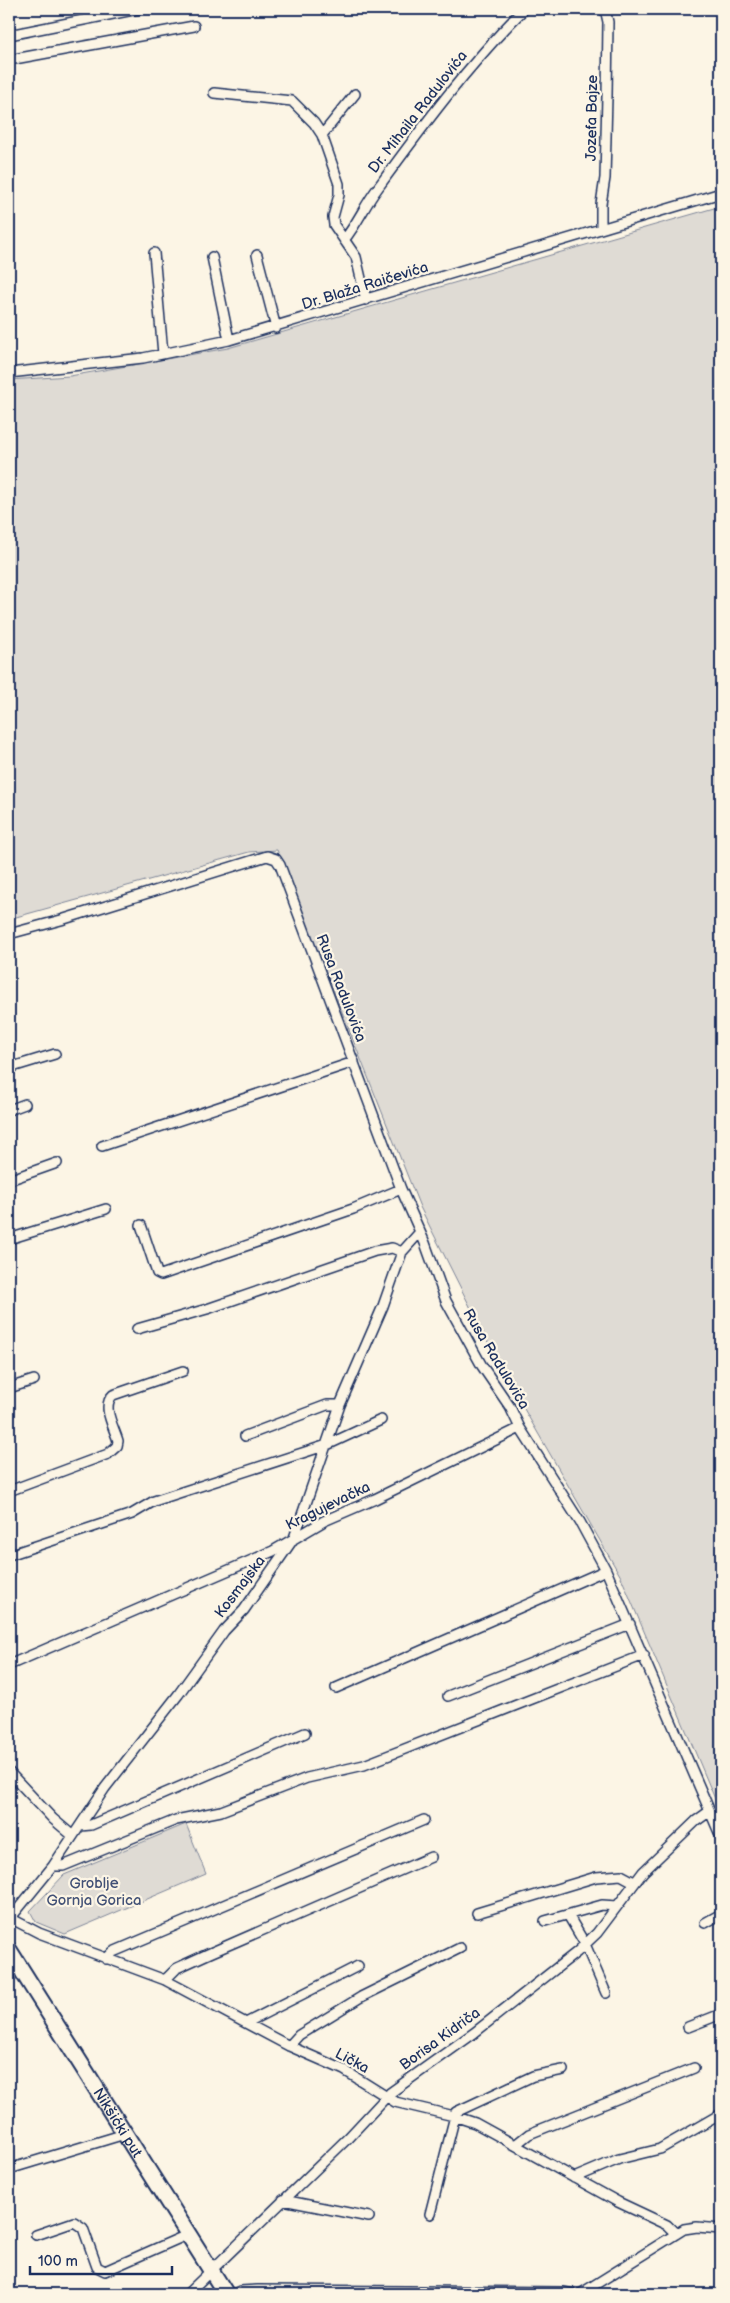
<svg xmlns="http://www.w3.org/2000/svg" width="730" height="2303" viewBox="0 0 730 2303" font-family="'Balsamiq Sans',sans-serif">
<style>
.green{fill:#dfdbd4;stroke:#7d8599}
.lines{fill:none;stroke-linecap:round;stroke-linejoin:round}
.minor-casing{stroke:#1b2f5e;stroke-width:12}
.primary-casing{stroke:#1b2f5e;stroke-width:19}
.minor{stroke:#fcf5e5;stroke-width:9}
.primary{stroke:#fcf5e5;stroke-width:15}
.labels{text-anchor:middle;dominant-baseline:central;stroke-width:4.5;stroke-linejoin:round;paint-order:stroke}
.street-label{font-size:15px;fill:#1b2f5e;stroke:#fcf5e5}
.park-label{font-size:15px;fill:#425176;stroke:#fcf5e5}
</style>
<rect width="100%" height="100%" fill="#fcf5e5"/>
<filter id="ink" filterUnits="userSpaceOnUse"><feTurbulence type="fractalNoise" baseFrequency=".02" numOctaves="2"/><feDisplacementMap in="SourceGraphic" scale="10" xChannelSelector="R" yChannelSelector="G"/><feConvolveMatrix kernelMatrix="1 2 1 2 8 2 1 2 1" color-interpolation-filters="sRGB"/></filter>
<g filter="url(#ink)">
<!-- green -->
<path class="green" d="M721 206V1813L621 1577 505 1376 420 1207 277 850 249 852 9 919V380L70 376 228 348Z
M186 1824 206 1874 65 1934 36 1922 30 1911 64 1875Z"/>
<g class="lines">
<!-- minor casing -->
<g class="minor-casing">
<path id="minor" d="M9 35 138 9
M9 60 194 26
M214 93 292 101 314 123 322 135 339 184V195L333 217 334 225 356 257 366 300
M322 135 355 94
M601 228V204L605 178 607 96 608 22 605 9
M344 240C357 224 365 205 377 189 423 126 469 64 524 9
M154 253 163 354
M257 255 276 328
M212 257 229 340
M9 373 143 358 229 340 721 193
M9 934 61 920 267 856 276 859 280 865 401 1189 425 1243 446 1301 482 1366 510 1407 520 1428 580 1522 606 1570 721 1837
M9 1068 55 1054
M9 1110 25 1104
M102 1146 354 1062
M9 1180 57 1163
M141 1225 157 1273 161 1275 353 1209 401 1189
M9 1239 106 1209
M137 1329 207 1309 375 1251 392 1248 402 1252
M9 1388 34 1380
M245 1436 327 1405H340
M9 1491 108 1454 117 1446 118 1441C114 1427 101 1406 113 1395L183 1371
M9 1555 132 1514 154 1501 327 1445 381 1420
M9 1665 273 1551 324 1521 375 1499 520 1428
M336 1688 606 1570
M448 1696 630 1624
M9 1772 53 1819 73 1836
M80 1826 91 1825 305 1733
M53 1866H63L176 1820 221 1811 307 1778 364 1765 644 1655
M477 1913 596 1877 621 1875 634 1882
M568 1915 585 1944 606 1993
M10 1918 39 1933 165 1980 289 2046 344 2070 395 2102 454 2116 475 2123 618 2202 667 2225 676 2234
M9 1920 53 1866 105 1788 178 1695 224 1631 244 1610 294 1538 340 1405 383 1306 402 1252 420 1232
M545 1921 602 1905 617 1906
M705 1923 721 1914
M106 1959 113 1952 424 1820
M165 1980 177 1968 210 1953 431 1857
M246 2023 358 1966
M688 2027 721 2014
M289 2046 299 2035 361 1997 460 1948
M515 2145 529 2134 694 2068
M9 2169 125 2134
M574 2178 619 2159 660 2149 721 2114
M283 2200 369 2217
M430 2214 456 2112 533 2076 563 2070
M36 2235 74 2222 83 2228 97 2267 105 2271 189 2234
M187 2294 348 2138 390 2093 474 2033 577 1952 597 1933 643 1872 696 1821 710 1811
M233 2294 240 2291 258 2290 563 2292 573 2294
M580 2294 684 2229 697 2227 721 2229"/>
</g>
<!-- primary casing -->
<g class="primary-casing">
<g id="primary">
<path id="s1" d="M9 1950 226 2294"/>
</g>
</g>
<!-- minor -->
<use href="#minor" class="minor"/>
<!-- primary -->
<use href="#primary" class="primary"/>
</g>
</g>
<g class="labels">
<!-- street labels -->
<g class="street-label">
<text transform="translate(418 112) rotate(-52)">Dr. Mihaila Radulovića</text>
<text transform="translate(592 118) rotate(-89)">Jozefa Bajze</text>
<text transform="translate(365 286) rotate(-17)">Dr. Blaža Raičevića</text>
<text transform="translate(341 988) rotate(69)">Rusa Radulovića</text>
<text transform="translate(496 1359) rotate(59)">Rusa Radulovića</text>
<text transform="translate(328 1506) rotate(-26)">Kragujevačka</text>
<text transform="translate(240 1587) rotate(-53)">Kosmajska</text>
<text transform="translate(440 2039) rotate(-36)">Borisa Kidriča</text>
<text transform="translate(352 2061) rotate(28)">Lička</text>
<text stroke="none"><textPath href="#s1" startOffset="204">Nikšićki put</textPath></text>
</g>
<!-- park labels -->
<g class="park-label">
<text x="94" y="1883">Groblje<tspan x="94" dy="17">Gornja Gorica</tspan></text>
</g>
</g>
<!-- margin -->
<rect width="730" height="2303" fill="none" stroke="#fcf5e5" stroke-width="30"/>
<rect x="15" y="15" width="700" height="2273" fill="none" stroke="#1b2f5e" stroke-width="2" filter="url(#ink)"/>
<!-- scale -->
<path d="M30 2266v8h142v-8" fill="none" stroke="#1b2f5e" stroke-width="2.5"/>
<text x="38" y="2266" font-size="15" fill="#1b2f5e" stroke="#fcf5e5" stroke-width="4" paint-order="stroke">100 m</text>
</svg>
